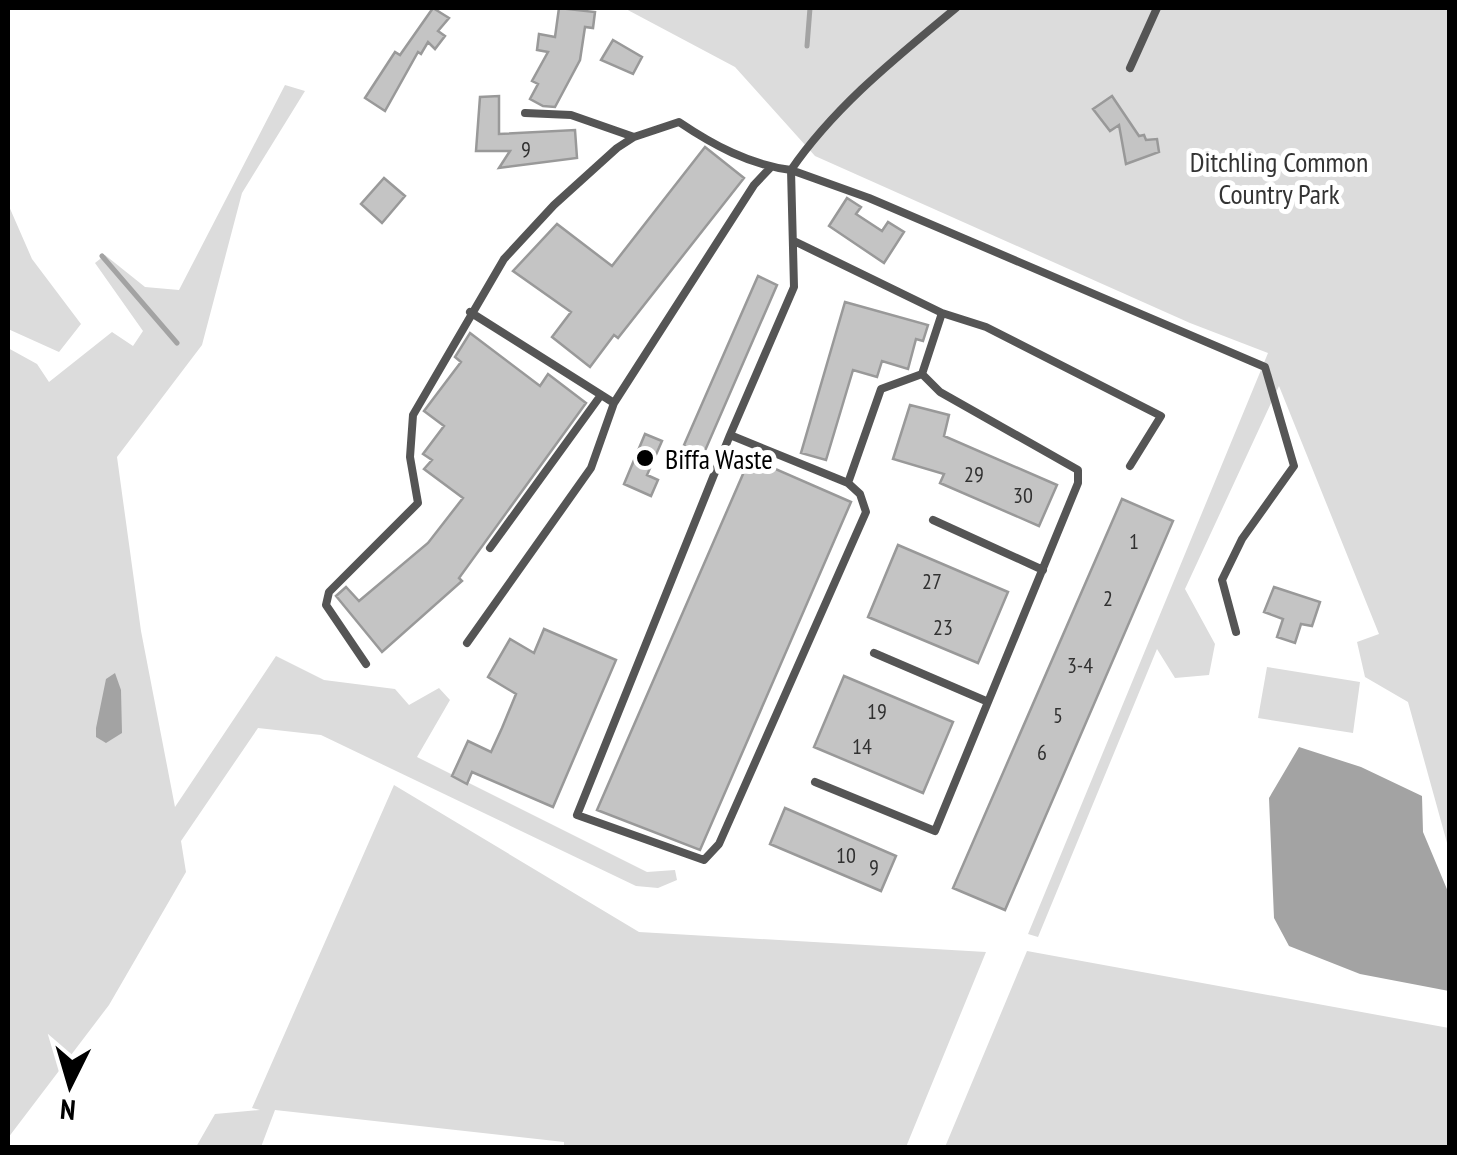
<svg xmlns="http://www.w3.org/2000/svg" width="1457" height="1155" viewBox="0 0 1457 1155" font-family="'PT Sans Narrow',sans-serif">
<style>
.green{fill:#dcdcdc}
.water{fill:#a3a3a3}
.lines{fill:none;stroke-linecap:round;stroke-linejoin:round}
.stream{stroke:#a3a3a3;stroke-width:5}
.building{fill:#c4c4c4;stroke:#999;stroke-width:2.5}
.service{stroke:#555;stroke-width:8}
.poi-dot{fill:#000;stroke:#fff;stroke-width:4}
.labels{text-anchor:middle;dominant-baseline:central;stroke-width:10;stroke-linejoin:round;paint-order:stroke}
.number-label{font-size:22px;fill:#313131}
.park-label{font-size:28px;fill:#333;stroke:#fff}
.poi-label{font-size:28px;fill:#000;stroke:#fff;text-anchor:start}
</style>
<rect width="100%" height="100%" fill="#fff"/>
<!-- green -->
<path class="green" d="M624 8H1449V850L1408 702 1365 677 1357 642 1379 634 1279 386 1185 589 1215 644 1209 675 1175 678 1157 649 1038 937 1028 934 1268 353 1190 323 815 156 735 67Z
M285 85 305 91 242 193 202 345 117 457 141 631 175 807 276 656 324 680 395 689 409 705 439 688 450 700 417 757 647 872 675 870 677 880 658 888 636 886 321 735 258 728 181 841 186 872 109 1005 8 1138V348L37 364 49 382 112 332 133 346 143 331 95 263 105 255 145 287 179 290Z
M8 204 32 259 81 324 59 352 8 329Z
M1267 667 1360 682 1353 733 1258 718Z
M394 785 639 932 986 952 906 1147H564V1142L275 1110 261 1147H196L215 1114 260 1110 252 1108Z
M1027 951 1449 1028V1147H945Z"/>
<!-- water -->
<path class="water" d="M115 673 121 690 122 733 106 743 96 737V728L106 679Z
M1299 747 1361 767 1422 796 1423 832 1449 894V991L1360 974 1289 946 1274 918 1269 798Z"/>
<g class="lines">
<!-- stream -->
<path class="stream" d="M807 46 810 8
M102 256 177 343"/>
</g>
<!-- building -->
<path class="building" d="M433 8 449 18 438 31 445 36 435 49 428 42 421 54 418 52 385 111 365 98 395 52 400 55Z
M559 8 595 12 593 28 585 27 580 60 555 107 543 106 530 99 538 84 532 81 548 52 537 50 539 34 555 37Z
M613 40 642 57 633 74 601 60Z
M499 96V134L575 130 577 158 499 168 510 151H476L480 97Z
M1112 96 1139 136 1144 135 1146 140 1157 139 1159 152 1126 164 1119 125 1110 131 1093 109Z
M705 147 744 178 618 338 614 335 590 367 552 337 571 312 513 271 557 224 612 266Z
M384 178 405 196 382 223 361 204Z
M847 198 861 207 856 214 882 231 888 222 904 232 884 263 829 226Z
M758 276 777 285 704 453 684 445Z
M845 302 928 325 923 341 916 339 908 369 882 361 877 377 853 370 826 460 801 453Z
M470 333 540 386 548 374 586 403 459 578 462 581 382 652 336 596 346 587 359 601 428 543 463 498 424 469 432 460 423 454 444 426 424 411 461 362 455 357Z
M910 405 949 415 944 436 1057 485 1039 526 940 483 944 474 893 459Z
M645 434 662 441 647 475 658 480 651 496 624 484Z
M750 458 851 502 700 850 597 810Z
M1122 499 1173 521 1005 910 953 888Z
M898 545 1008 592 978 663 868 617Z
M1274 587 1320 602 1312 626 1301 624 1295 643 1277 637 1283 619 1264 612Z
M544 629 616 660 553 807 472 772 467 784 452 776 468 741 491 752 502 728 516 694 488 677 510 639 534 653Z
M844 676 953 722 923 793 814 747Z
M785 808 896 856 881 891 770 844Z"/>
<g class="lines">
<!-- service -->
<path class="service" d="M1130 68 1157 8
M525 113 571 115 634 137
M942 313 986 327 1161 416 1130 466
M614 403 754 185 771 167
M730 435 577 815 704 860 719 844 866 512 860 494 848 483 881 389 922 374 942 313 794 241
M848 483 730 435 794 287 791 170 869 198 1265 367 1294 466 1242 539 1222 580 1236 632
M933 520 1043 570
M490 548 601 395
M467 643 591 468 614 403 470 312
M874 653 986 701
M366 664 326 605 329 592 418 503 410 457 413 415 504 259 554 205 617 148 634 137 679 122C713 145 750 165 791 170 835 106 897 57 956 8
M815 782 935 831 1078 483V470L940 392 922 374"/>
</g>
<!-- markers -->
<circle class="poi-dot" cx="645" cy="458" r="10"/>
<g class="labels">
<!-- number labels -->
<g class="number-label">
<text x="526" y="149">9</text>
<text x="974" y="474">29</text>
<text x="1023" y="495">30</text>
<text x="1134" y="541">1</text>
<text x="932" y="581">27</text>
<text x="1108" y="598">2</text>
<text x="943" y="627">23</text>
<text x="1080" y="665">3-4</text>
<text x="877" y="711">19</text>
<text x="1058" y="715">5</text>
<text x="862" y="746">14</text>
<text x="1042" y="752">6</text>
<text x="846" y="855">10</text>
<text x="874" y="867">9</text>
</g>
<!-- park labels -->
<g class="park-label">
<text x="1279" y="161">Ditchling Common<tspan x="1279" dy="32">Country Park</tspan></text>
</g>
<!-- poi labels -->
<g class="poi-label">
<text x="665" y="458">Biffa Waste</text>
</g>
</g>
<!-- border -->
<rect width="1457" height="1155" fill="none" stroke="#000000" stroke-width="20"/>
<!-- north arrow -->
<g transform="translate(70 1085) rotate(185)" stroke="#ffffff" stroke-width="8" paint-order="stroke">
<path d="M0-8L18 38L0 25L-18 38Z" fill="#000000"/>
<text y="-15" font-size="28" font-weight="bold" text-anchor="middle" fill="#000000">N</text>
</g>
</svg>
